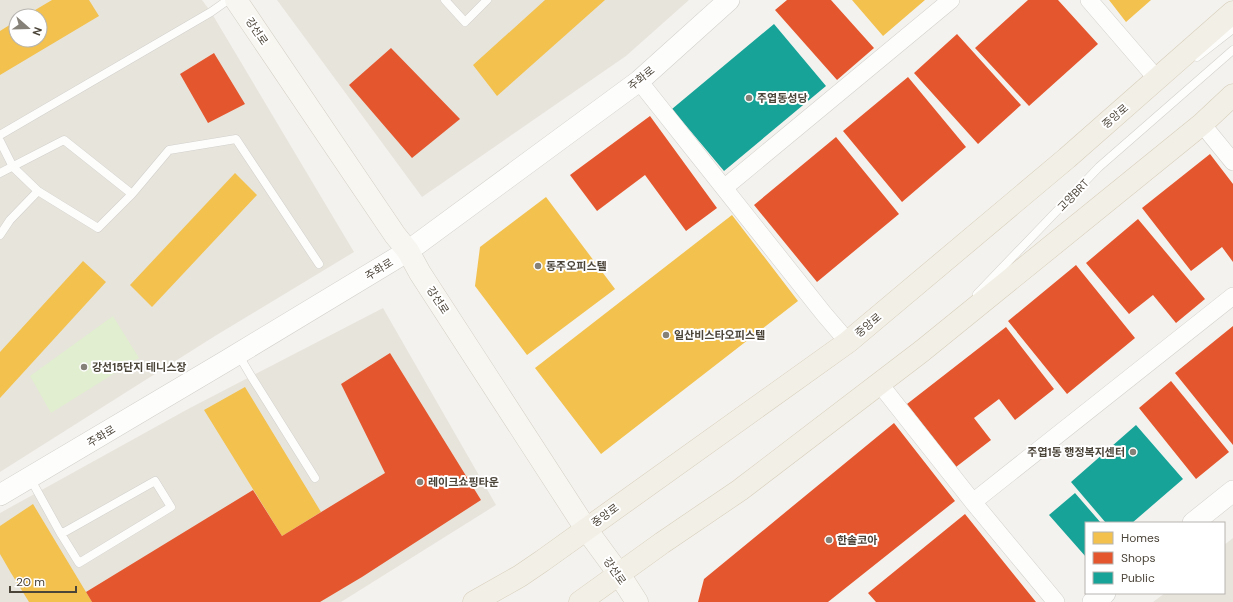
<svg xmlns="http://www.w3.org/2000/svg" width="1233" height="602" viewBox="0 0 1233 602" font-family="'DM Sans','Noto Sans KR',sans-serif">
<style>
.residential{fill:#e7e4dc;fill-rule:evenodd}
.green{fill:#e1eecf}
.homes{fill:#f2c14e}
.shops{fill:#e4572e}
.public{fill:#17a398}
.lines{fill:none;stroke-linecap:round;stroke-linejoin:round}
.service-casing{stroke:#d2d0cb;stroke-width:9}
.minor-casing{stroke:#d2d0cb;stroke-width:18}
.tertiary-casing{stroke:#d2d0cb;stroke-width:22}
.secondary-casing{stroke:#d3cfc5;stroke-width:23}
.primary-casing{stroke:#d6cebb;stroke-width:23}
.service{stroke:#fdfdfc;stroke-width:8}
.minor{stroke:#fdfdfc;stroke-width:17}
.tertiary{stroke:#fdfdfc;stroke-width:21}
.secondary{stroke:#f7f6f1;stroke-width:22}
.primary{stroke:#f2efe6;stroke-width:22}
.poi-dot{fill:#868178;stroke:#fff;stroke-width:1.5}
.labels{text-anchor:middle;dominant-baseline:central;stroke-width:4;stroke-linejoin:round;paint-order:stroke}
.street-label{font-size:11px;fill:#4b4439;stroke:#fff}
.poi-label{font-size:11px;font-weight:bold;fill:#4b4439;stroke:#fff;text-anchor:start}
</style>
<rect width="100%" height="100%" fill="#f4f2ee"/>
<!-- residential -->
<path class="residential" d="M0 0H202L211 12 354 252 215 336 0 472ZM16 16H40V40H16Z
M277 0H689L626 56 422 197Z
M383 308 496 505 341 602H0V513L188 409Z
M1233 538V602H1153L1165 593H1224V545Z"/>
<!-- green -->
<path class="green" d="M113 316 139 358 51 413 30 376Z"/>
<!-- homes -->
<path class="homes" d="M52 0H89L99 16 0 75V31L16 21V40H40V16H25Z
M545 0H605L497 96 473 65Z
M852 0H925L883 36Z
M1109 0H1151L1126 22Z
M235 173 257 195 152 307 130 285Z
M546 197 615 289 527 355 475 286 480 247Z
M732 215 798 301 601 454 535 368Z
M83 261 106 282 0 398V352Z
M245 387 321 512 282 536 204 410Z
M33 504 86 592 92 602H29L11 573 0 554V526Z"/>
<!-- shops -->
<path class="shops" d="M787 0H831L874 48 837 80 775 10Z
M1028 0H1058L1098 44 1029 106 975 48Z
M957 34 1021 105 978 144 914 73Z
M391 48 460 119 412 158 349 85Z
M214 53 245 104 208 123 180 74Z
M908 77 966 147 902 202 843 131Z
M650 116 717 208 686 231 645 175 597 211 570 175Z
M836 137 899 214 817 282 754 205Z
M1210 154 1233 184V262L1222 247 1191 271 1142 208Z
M1138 219 1205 299 1176 323 1153 295 1129 314 1086 263Z
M1076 265 1135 338 1067 394 1008 321Z
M1233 326V445L1175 373Z
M1006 327 1054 389 1015 420 999 399 974 418 991 440 956 467 907 404Z
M390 353 481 500 362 577 320 602H92L86 592 253 490 282 536 385 473 341 384Z
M1171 381 1229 452 1196 479 1139 408Z
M894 423 955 501 828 602H698L704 579Z
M965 514 1036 602H876L868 593Z"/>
<!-- public -->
<path class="public" d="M774 24 826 86 724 171 672 109Z
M1136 425 1183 479 1132 523H1106L1071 482Z
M1075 493 1101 523H1086V557L1049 515Z"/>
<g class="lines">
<!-- service casing -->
<g class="service-casing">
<path id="service" d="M445 0 465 22 487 0
M1197 57 1233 29
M0 135 211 12 228 0
M0 141 13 167 38 191 98 228 132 194 64 140 0 173
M132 194 169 150 236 139 319 264
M0 235 10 220 38 191
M977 294 1099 167 1233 50
M238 354 251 376 315 478
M30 478 61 534 79 563 171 507 155 481 61 534"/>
</g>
<!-- minor casing -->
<g class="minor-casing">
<path id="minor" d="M1089 0 1157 79
M639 81 824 314 848 342
M1202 124 1233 162
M724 188 951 0
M879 383 973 502 1056 602
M973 502 1233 296"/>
</g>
<!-- tertiary casing -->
<g class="tertiary-casing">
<path id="tertiary" d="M0 495 226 361 408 251 639 81 729 0
M1193 523 1233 491
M1093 602 1105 593"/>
</g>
<!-- secondary casing -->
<g class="secondary-casing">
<path id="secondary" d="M236 0 395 235 408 251 420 273 586 529 619 574 637 602"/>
</g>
<!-- primary casing -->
<g class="primary-casing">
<path id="primary" d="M474 602 520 576 542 561 848 342 1067 158 1233 12
M580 602 662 543 740 490 922 351 1202 124 1233 95"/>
</g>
<!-- service -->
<use href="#service" class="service"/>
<!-- minor -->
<use href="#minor" class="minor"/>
<!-- tertiary -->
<use href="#tertiary" class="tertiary"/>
<!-- secondary -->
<use href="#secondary" class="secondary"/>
<!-- primary -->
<use href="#primary" class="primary"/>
</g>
<!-- markers -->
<g class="poi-dot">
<circle cx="749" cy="98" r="4"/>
<circle cx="538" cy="266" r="4"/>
<circle cx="666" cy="335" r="4"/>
<circle cx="84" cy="367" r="4"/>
<circle cx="1133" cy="452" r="4"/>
<circle cx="420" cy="482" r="4"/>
<circle cx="829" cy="540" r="4"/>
</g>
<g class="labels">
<!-- street labels -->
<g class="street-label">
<text transform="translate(257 31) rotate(56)">강선로</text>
<text transform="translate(641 78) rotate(-39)">주화로</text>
<text transform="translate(1115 116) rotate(-41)">중앙로</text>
<text transform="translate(1073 195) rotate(-46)">고양BRT</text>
<text transform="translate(379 269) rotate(-32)">주화로</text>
<text transform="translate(438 300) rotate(57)">강선로</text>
<text transform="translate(868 325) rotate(-40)">중앙로</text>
<text transform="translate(101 436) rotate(-31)">주화로</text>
<text transform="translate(605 515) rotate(-36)">중앙로</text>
<text transform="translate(615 571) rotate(55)">강선로</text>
</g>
<!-- poi labels -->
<g class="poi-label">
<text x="757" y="98">주엽동성당</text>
<text x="546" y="266">동주오피스텔</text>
<text x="674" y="335">일산비스타오피스텔</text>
<text x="92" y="367">강선15단지 테니스장</text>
<text x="1125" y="452" text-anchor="end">주엽1동 행정복지센터</text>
<text x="428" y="482">레이크쇼핑타운</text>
<text x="837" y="540">한솔코아</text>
</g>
</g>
<!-- legend -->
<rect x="1085" y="522" width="140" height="72" fill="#ffffff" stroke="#b7b4b0"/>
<rect x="1093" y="532" width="20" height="12" fill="#f2c14e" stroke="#b7b4b0"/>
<text x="1121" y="542" font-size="12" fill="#4b4439">Homes</text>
<rect x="1093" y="552" width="20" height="12" fill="#e4572e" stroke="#b7b4b0"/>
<text x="1121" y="562" font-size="12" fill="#4b4439">Shops</text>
<rect x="1093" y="572" width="20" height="12" fill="#17a398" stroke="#b7b4b0"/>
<text x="1121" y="582" font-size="12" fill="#4b4439">Public</text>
<!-- north arrow -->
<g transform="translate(28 28) rotate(110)"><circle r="19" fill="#ffffff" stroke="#b7b4b0"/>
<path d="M0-3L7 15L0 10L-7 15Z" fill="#868178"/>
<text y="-6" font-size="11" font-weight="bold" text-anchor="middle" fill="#4b4439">N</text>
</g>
<!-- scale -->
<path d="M10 586v6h66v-6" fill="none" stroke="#4b4439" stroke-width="2"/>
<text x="16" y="586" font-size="12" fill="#4b4439" stroke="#ffffff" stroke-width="3" paint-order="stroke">20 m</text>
</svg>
